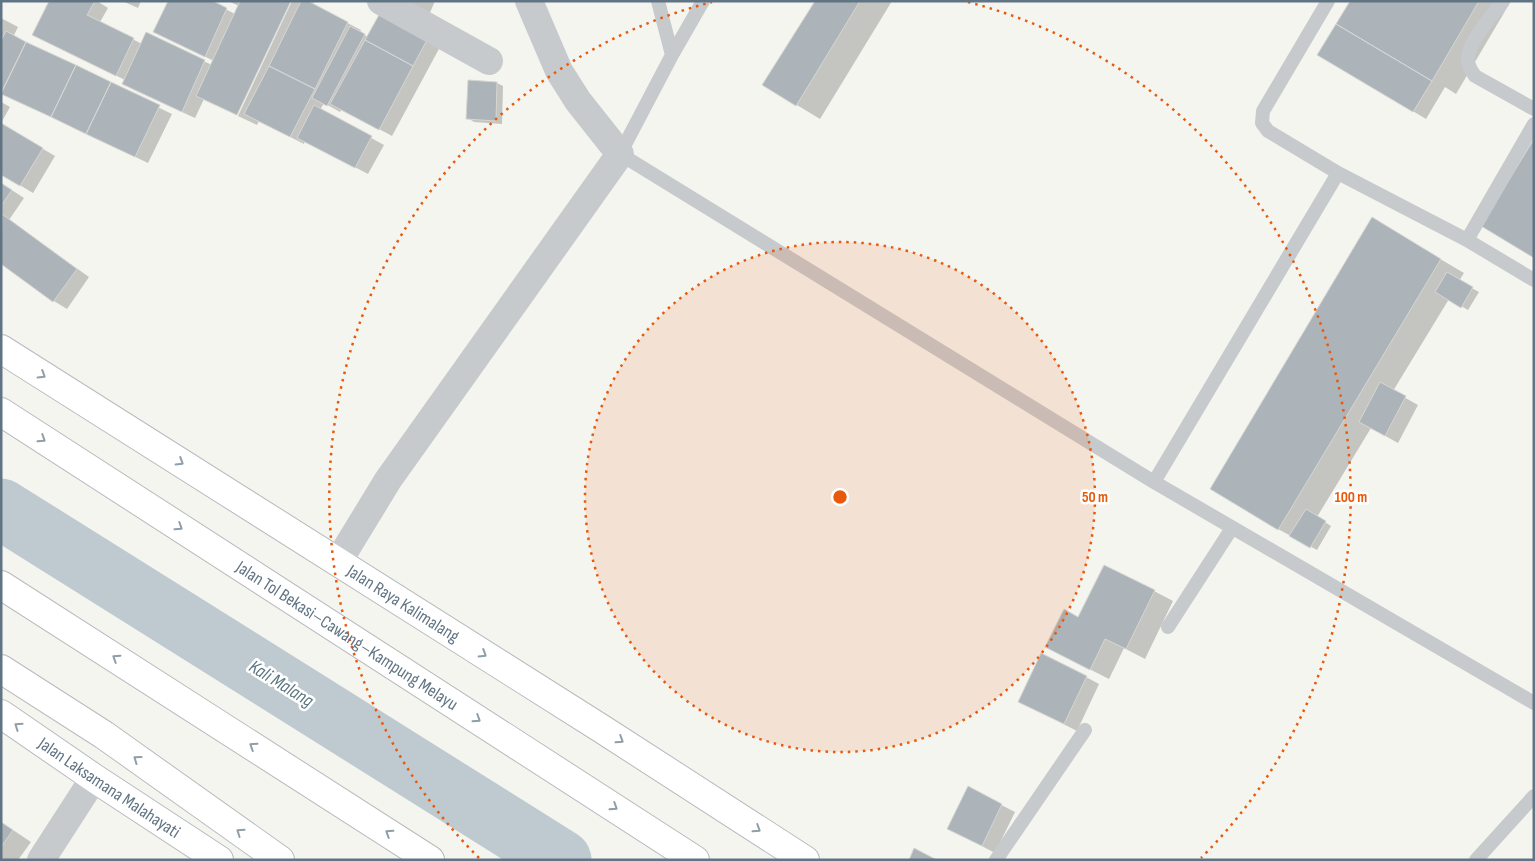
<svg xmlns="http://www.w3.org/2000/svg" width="1535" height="861" viewBox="0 0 1535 861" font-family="'Sofia Sans Condensed',sans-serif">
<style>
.shadow{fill:#0003}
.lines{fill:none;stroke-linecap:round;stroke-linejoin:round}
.river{stroke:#bfcad0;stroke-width:61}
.building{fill:#acb4b9;stroke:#d6d6d3}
.primary-casing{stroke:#b7bbbe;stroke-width:30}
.highway-casing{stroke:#b8bbbe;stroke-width:30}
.lane{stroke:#c7cacd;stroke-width:14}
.street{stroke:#c7cacd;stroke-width:28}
.primary{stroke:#fff;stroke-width:28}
.highway{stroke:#fff;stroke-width:28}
.oneway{stroke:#909ea9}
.ring{fill:none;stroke:#e8590c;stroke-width:2.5;stroke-dasharray:2.5 5}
.labels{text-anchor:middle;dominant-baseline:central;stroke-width:5;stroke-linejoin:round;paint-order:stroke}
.street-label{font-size:18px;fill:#617484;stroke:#fff}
.water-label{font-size:19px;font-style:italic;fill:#5c7782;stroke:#fff}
.centre{fill:#e8590c;stroke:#fff;stroke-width:2.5}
.ring-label{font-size:15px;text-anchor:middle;font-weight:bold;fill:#e8590c;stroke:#fff;stroke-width:5;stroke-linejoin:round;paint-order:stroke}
</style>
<rect width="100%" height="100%" fill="#f5f5f0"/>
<!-- shadow -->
<path class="shadow" d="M59 1H97L108 8 100 22 142 44 146 34 212 65 214 61 155 32 210 1 235 14 239 6 228 1H289L236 115 204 99 195 118 136 91 123 84 125 80 47 41Z
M122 1H141L138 8Z
M292 1H314L313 5 361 30 360 32 368 37 381 14 440 47 392 136 342 109 340 112 324 103 320 110 384 145 368 174 305 141 304 144 259 121 257 125 238 116Z
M391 1H435L425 24Z
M817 1H892L820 119 764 85Z
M1351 1H1511L1456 94 1445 87 1426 119 1319 55Z
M1 18 18 27 13 37 172 114 148 163 1 93Z
M497 83 503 86 502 124 474 122 468 118Z
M1 102 10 107 1 123Z
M1 124 55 156 33 193 1 174Z
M1 183 24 198 9 220 89 277 67 309 54 301 1 263Z
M1396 233 1464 273 1459 281 1479 292 1468 310 1449 299 1393 391 1418 405 1398 443 1371 428 1317 517 1331 526 1317 550 1278 529Z
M1154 591 1173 601 1145 659 1124 648 1109 679 1046 647 1079 619Z
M1086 677 1099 684 1077 731 1020 702Z
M968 788 1015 812 995 853 961 835Z
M1 822 31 842 18 860H1Z"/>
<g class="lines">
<!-- river -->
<path class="river" d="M1 509 561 860"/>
</g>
<!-- building -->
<path class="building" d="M49 1H95L87 15 134 38 116 76 32 35Z
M168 1H213L227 8 205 57 153 32Z
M240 1H291L237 115 196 96Z
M301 1H308L348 22 315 89 269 66Z
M815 1H860L796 106 762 85Z
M1350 1H1479L1432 81 1336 24Z
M380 13 428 38 413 66 365 40Z
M1336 24 1432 81 1413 112 1317 55Z
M350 26 365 34 327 106 312 98Z
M6 31 26 42 1 93V41Z
M146 32 205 60 182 112 122 84Z
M365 40 413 66 379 130 330 104Z
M26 42 76 65 51 117 1 94Z
M76 65 111 82 86 134 51 117Z
M269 66 315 89 290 137 244 114Z
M468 80 497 82 496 121 466 119Z
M111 82 160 105 135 157 86 134Z
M314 105 372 136 355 168 297 138Z
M1 123 43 148 20 186 1 175Z
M1534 139V258L1481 226Z
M1 183 12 190 1 206Z
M2 214 77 269 53 302 1 264Z
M1372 217 1441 259 1278 530 1210 489Z
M1447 272 1473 287 1461 308 1435 292Z
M1380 382 1406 396 1385 436 1359 422Z
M1306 509 1326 521 1310 548 1289 536Z
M1104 565 1155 590 1126 649 1105 639 1090 670 1045 647 1064 609 1078 617Z
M1041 653 1087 676 1064 724 1018 702Z
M968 786 1002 804 982 846 947 829Z
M1 822 13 830 1 847Z
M914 848 937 860H909Z"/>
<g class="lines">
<!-- primary casing -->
<g class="primary-casing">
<g id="primary">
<path id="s1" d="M1 349 602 729 805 860"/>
<path id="s2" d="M1 714 94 778 219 860"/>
</g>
</g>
<!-- highway casing -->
<g class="highway-casing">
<g id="highway">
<path id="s3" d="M1 412 695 860"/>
<path d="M1 585 430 860"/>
<path d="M1 669 104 735 280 860"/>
</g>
</g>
<!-- lane -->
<path class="lane" d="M658 1 672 55
M703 1 672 55 620 154 1154 482 1534 703
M1328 1 1263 111 1262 123 1268 131 1338 173 1467 240 1534 280
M1503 1C1492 16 1469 41 1468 58 1467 65 1471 70 1475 76L1534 109
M1467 240 1534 124
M1154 482 1338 173
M1168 627 1232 528
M996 860 1085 730
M1476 860 1534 796"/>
<!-- street -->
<path class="street" d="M381 1 489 61
M338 562 388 480 620 154 578 101 559 71 529 1
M41 860 94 778"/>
<!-- primary -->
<use href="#primary" class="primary"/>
<!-- highway -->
<use href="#highway" class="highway"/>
</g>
<!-- one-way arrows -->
<defs><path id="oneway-chevron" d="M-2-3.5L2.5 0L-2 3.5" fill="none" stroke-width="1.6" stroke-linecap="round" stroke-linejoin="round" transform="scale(1.25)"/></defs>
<g class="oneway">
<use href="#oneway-chevron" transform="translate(42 375) rotate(32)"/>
<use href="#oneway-chevron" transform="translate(42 439) rotate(33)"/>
<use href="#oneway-chevron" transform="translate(180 462) rotate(32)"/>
<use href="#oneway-chevron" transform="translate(179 527) rotate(33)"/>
<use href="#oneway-chevron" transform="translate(483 654) rotate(32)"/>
<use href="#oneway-chevron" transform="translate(116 658) rotate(-147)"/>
<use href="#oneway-chevron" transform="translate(477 719) rotate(33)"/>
<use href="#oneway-chevron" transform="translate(18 726) rotate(-145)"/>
<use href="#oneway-chevron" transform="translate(620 740) rotate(33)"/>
<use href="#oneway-chevron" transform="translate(253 746) rotate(-147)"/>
<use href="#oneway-chevron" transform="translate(137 759) rotate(-144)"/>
<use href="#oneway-chevron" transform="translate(614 807) rotate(33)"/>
<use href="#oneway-chevron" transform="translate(757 829) rotate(33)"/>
<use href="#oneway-chevron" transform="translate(240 832) rotate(-145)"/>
<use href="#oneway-chevron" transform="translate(389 833) rotate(-147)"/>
</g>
<!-- distance rings -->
<circle cx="840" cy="497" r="255" fill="#e8590c" fill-opacity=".12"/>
<g class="ring">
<circle cx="840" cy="497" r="255"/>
<path d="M479 858A511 511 0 0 1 712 2M968 2A511 511 0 0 1 1201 858"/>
</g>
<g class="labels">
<!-- street labels -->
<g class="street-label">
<text stroke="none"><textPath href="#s1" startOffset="476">Jalan Raya Kalimalang</textPath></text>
<text stroke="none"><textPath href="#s3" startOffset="412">Jalan Tol Bekasi–Cawang–Kampung Melayu</textPath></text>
<text stroke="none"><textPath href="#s2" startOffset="131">Jalan Laksamana Malahayati</textPath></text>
</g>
<!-- water labels -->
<g class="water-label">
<text transform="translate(281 684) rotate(32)">Kali Malang</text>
</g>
</g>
<circle cx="840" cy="497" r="8" class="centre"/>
<g class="ring-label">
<text x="1095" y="502">50 m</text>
<text x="1351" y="502">100 m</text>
</g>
<!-- border -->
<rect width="1535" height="861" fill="none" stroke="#617484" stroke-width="5"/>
</svg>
